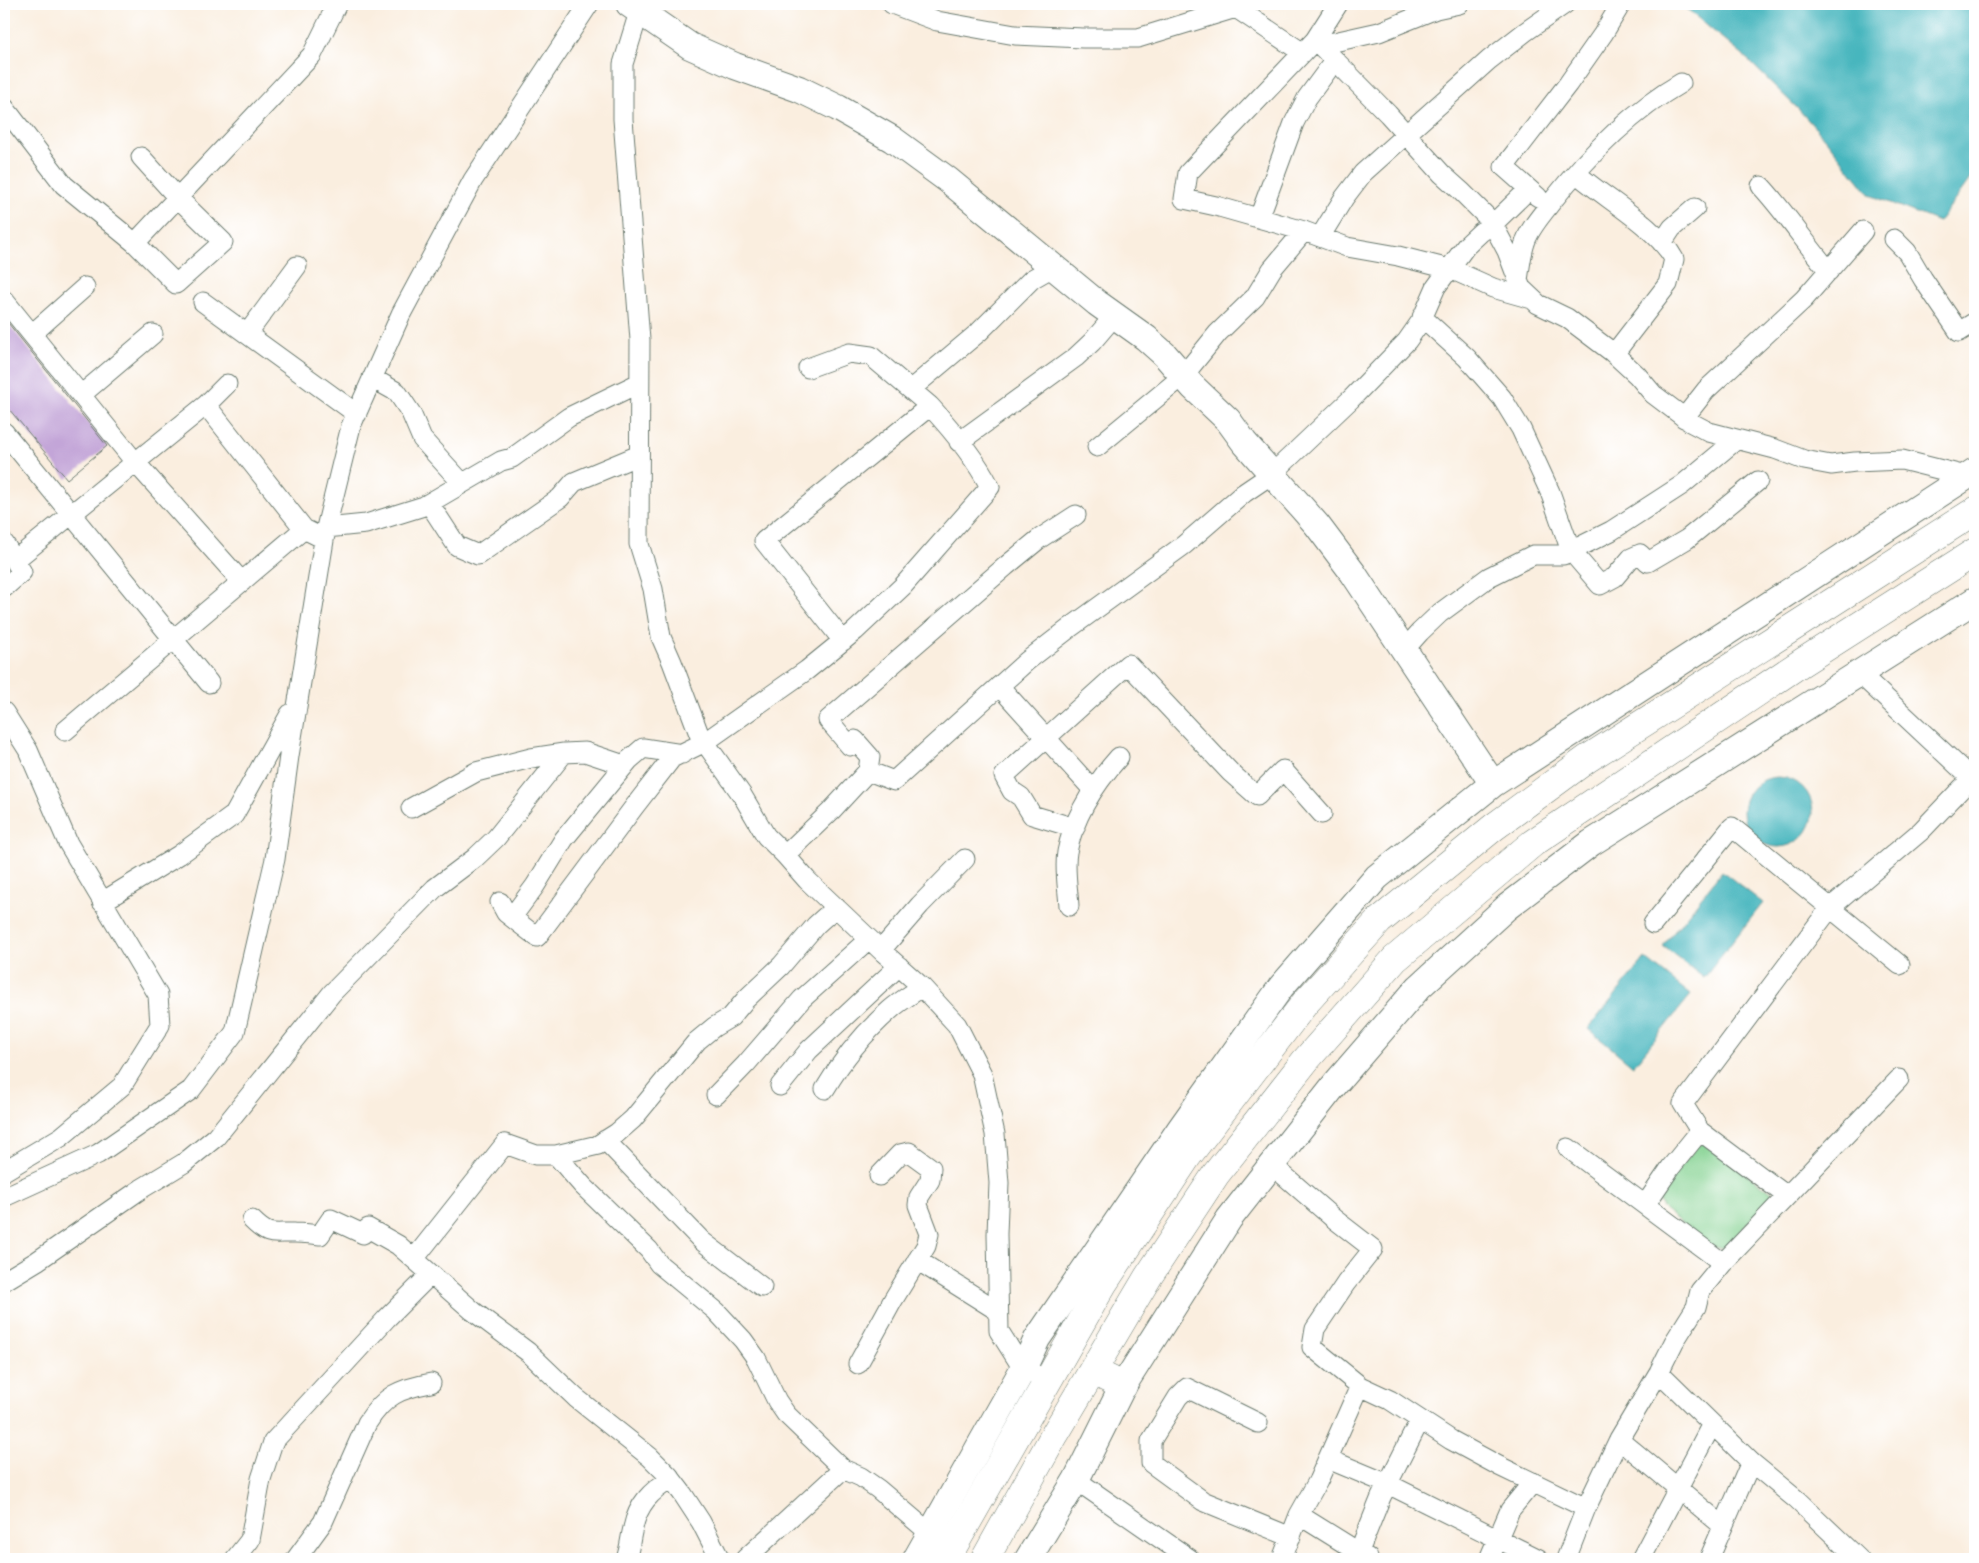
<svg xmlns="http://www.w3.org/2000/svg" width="1979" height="1563" viewBox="0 0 1979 1563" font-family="Kalam,sans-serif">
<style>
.green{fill:#84d291;stroke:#528862}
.water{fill:#46b6be;stroke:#327a79}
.building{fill:#c3a5d8}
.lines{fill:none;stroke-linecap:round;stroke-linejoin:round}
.street-casing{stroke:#6c7b70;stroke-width:21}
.secondary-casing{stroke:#6c7b70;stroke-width:28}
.highway-casing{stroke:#6c7b70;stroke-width:29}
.street{stroke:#fff;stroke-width:19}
.secondary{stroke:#fff;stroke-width:26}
.highway{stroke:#fff;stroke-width:28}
</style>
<rect width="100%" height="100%" fill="#fff"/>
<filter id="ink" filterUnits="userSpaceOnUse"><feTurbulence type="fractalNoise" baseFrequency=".02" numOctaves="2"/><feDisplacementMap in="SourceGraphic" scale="10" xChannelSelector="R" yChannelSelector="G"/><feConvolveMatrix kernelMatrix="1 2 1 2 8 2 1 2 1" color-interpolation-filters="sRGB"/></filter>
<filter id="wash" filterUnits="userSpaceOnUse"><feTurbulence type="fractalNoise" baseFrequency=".0096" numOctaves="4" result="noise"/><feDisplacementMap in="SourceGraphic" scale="20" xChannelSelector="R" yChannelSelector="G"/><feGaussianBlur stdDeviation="1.12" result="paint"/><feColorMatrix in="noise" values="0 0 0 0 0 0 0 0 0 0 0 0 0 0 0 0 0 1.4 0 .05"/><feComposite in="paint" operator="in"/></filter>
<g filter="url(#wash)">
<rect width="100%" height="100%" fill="#faeedf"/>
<!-- green -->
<path class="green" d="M1704 1143 1774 1194 1726 1247 1713 1248 1662 1208 1658 1196 1696 1146Z"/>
<!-- water -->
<path class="water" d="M1681 4H1975V172L1939 222 1870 195 1827 141 1799 110 1747 59Z
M1743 812a35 35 0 1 1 70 0a35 35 0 1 1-70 0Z
M1722 871 1763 903 1704 978 1663 946Z
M1645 958 1691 995 1633 1066 1588 1029Z"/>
<g id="blocks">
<!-- building -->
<path class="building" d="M4 318 107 446 67 479 4 403Z"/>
</g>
</g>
<g filter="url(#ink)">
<use href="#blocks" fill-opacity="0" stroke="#6c7b70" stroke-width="1"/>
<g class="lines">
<!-- street casing -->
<g class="street-casing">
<path id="street" d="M892 4 937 21 1015 35 1083 38H1138L1236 8 1303 53
M1338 4 1315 40 1188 173 1184 199 1216 206 1304 231 1347 247 1398 256 1453 270 1493 288 1532 299
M639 12 623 64V119L640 340 639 544 653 589 661 637 672 662 699 734 742 795 766 836 785 855 807 880 884 953 922 987 957 1025 982 1074 995 1134 999 1183 997 1234 999 1331 1023 1369 1049 1381
M1315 40 1388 114 1442 174 1461 191 1491 221 1507 251 1521 288 1538 304 1567 318 1612 352 1637 375 1653 394 1690 422 1709 432 1775 449 1804 460 1831 465 1855 462 1902 460 1966 476
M1324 49 1334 42 1379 32 1436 9 1459 4
M4 107 64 185 135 243 312 55 337 4
M1576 173C1604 198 1657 227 1674 259L1668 284 1614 354
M1761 186C1786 213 1805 243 1829 271
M1538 197 1504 167 1568 84 1603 34 1621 4
M1259 218 1294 123 1307 98 1335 60
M1320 237 1344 198 1363 173 1489 60 1525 32 1565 4
M1894 239 1907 252 1923 279 1959 332 1975 322
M135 243 176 284 223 242 178 198 141 157
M1662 243 1672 228 1695 208
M1518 280C1520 268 1521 255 1525 243 1529 229 1541 216 1550 204 1586 158 1629 113 1681 83
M4 300 135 462 242 582
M203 302 357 414
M1422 317 1467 358 1502 398 1521 429 1550 492 1571 551 1600 585 1615 577 1631 558 1640 554 1648 562 1687 539 1758 481
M32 334 85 287
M247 334 297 266
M808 368 849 353 871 356 930 406 764 541 843 641
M372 378 397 392 411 413 422 439 462 483
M911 389 979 332 1032 279 1053 267
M81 395 153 334
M206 405 227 384
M1684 418 1706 390 1804 299 1863 231
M4 432 209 683
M959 442 1076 357 1092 342 1115 315
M1097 447 1183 376 1218 333 1255 297 1272 269 1304 231
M429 503 457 546 478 555 560 498 574 482 639 455
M326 528 366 524 424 506 501 461 512 458 569 417 639 383
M4 543 22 572 4 588
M15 560 206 405 304 529 324 539
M1404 650 1420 632 1440 613 1489 577 1533 555H1563L1611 531 1682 485 1736 440
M1859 673 1973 780
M999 686 1093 790
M4 712 28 750 68 843 158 995 160 1025 122 1086 61 1137 4 1171
M65 731 304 529
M868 771 870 757 855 740 850 746 828 720 1006 566 1039 539 1076 515
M411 808 476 772 531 758 564 753
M1075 828 1032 815 1021 797 1012 791 1004 776 1128 664 1231 773 1257 796 1283 770 1322 814
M785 855 831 811 868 771 894 781 1027 661 1071 627 1184 545 1244 493 1272 474 1351 399 1407 341 1421 321 1436 287 1466 246 1481 232 1493 224 1529 189
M102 902 179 855 234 815 290 714
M500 902 506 913 537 937 634 807 672 758 705 742 807 670 855 631 903 586 990 487C976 459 951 429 930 406
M1069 906C1068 889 1064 869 1067 852 1074 815 1095 784 1119 757
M512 917 535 886 564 839 629 760 643 748 682 754
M1653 924 1732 827 1900 965
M881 950 920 905 965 859
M780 1086 809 1050 899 966
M825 1089C842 1060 865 1032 890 1010 900 1001 912 994 922 987
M716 1095 746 1064 802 999 869 939
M605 1140 702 1241 762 1287
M1568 1148 1723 1263
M556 1155 583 1186 649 1250 659 1264 716 1311 743 1340 756 1358 777 1401 786 1414 843 1469 861 1477 878 1489 931 1534
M1272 1165 1333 1218 1373 1249 1346 1283 1315 1329 1312 1347 1360 1386 1390 1400 1451 1440 1499 1466 1586 1508
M1787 1196 1700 1131 1683 1104 1830 908 1921 831 1962 788 1975 778
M4 1197 98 1154 191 1090 235 1032 275 859 289 756 326 528 351 426 401 314 473 180 589 4
M1645 1205 1671 1167 1700 1131
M252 1220C270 1238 273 1232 295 1233 303 1233 312 1234 320 1235L331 1219 363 1234 368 1228 398 1245 473 1311 528 1352 576 1398 650 1457 669 1476 682 1493 701 1522 720 1559
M414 1259 505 1144 536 1155H556L598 1145 617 1133 633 1119 697 1041 714 1027 731 1017 746 999 781 966 816 925 836 907
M917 1260 998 1311
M4 1281 37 1261 141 1189 184 1163 216 1137 332 993 435 888 475 858 496 838 564 753 585 752 624 765
M858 1364 893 1300 926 1246 929 1234 918 1205 919 1197 930 1180 931 1168 909 1152 900 1154 879 1176
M1659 1372 1751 1462 1797 1500 1859 1559
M1258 1423 1187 1388 1178 1397 1151 1441V1463L1203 1501 1291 1537
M1619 1439 1723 1526
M1328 1459 1388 1484 1539 1559
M1076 1480 1190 1559
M1299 1515 1368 1558
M235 1559 250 1540 261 1479 273 1442 387 1318 431 1274
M296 1559 323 1522 367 1423C385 1395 399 1389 431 1383
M626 1559C630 1548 630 1539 633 1528 638 1504 651 1491 671 1479
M745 1559 843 1469
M1282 1559 1299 1515 1318 1481 1360 1386
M1356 1559 1381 1497 1420 1420
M1489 1559 1510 1510 1533 1482
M1566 1559 1586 1508 1619 1439 1659 1372 1674 1342 1696 1307 1700 1291 1723 1263 1899 1079
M1641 1559 1712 1424
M1709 1559 1751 1462"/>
</g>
<!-- secondary casing -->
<g class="secondary-casing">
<path id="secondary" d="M629 4 690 46 735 66 799 89 838 108 892 139 948 180 1097 303 1146 338 1165 355 1193 387 1228 420 1244 442 1317 525 1353 573 1493 784
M916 1559 1023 1369 1037 1339 1180 1129 1281 987 1377 877 1493 784 1975 471
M1028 1559 1076 1480 1123 1386 1229 1219 1336 1083 1419 987 1507 907 1591 843 1975 600"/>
</g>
<!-- highway casing -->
<g class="highway-casing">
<path id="highway" d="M1093 1371 1123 1386
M946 1559 1103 1284 1187 1157 1305 1003 1379 921 1494 827 1587 759 1975 511
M985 1559 1055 1434 1148 1277 1216 1174 1305 1061 1395 959 1533 843 1801 663 1975 552"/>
</g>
<!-- street -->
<use href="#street" class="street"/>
<!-- secondary -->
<use href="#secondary" class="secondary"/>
<!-- highway -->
<use href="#highway" class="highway"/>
</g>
</g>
<!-- margin -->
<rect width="1979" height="1563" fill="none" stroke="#fff" stroke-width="20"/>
</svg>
